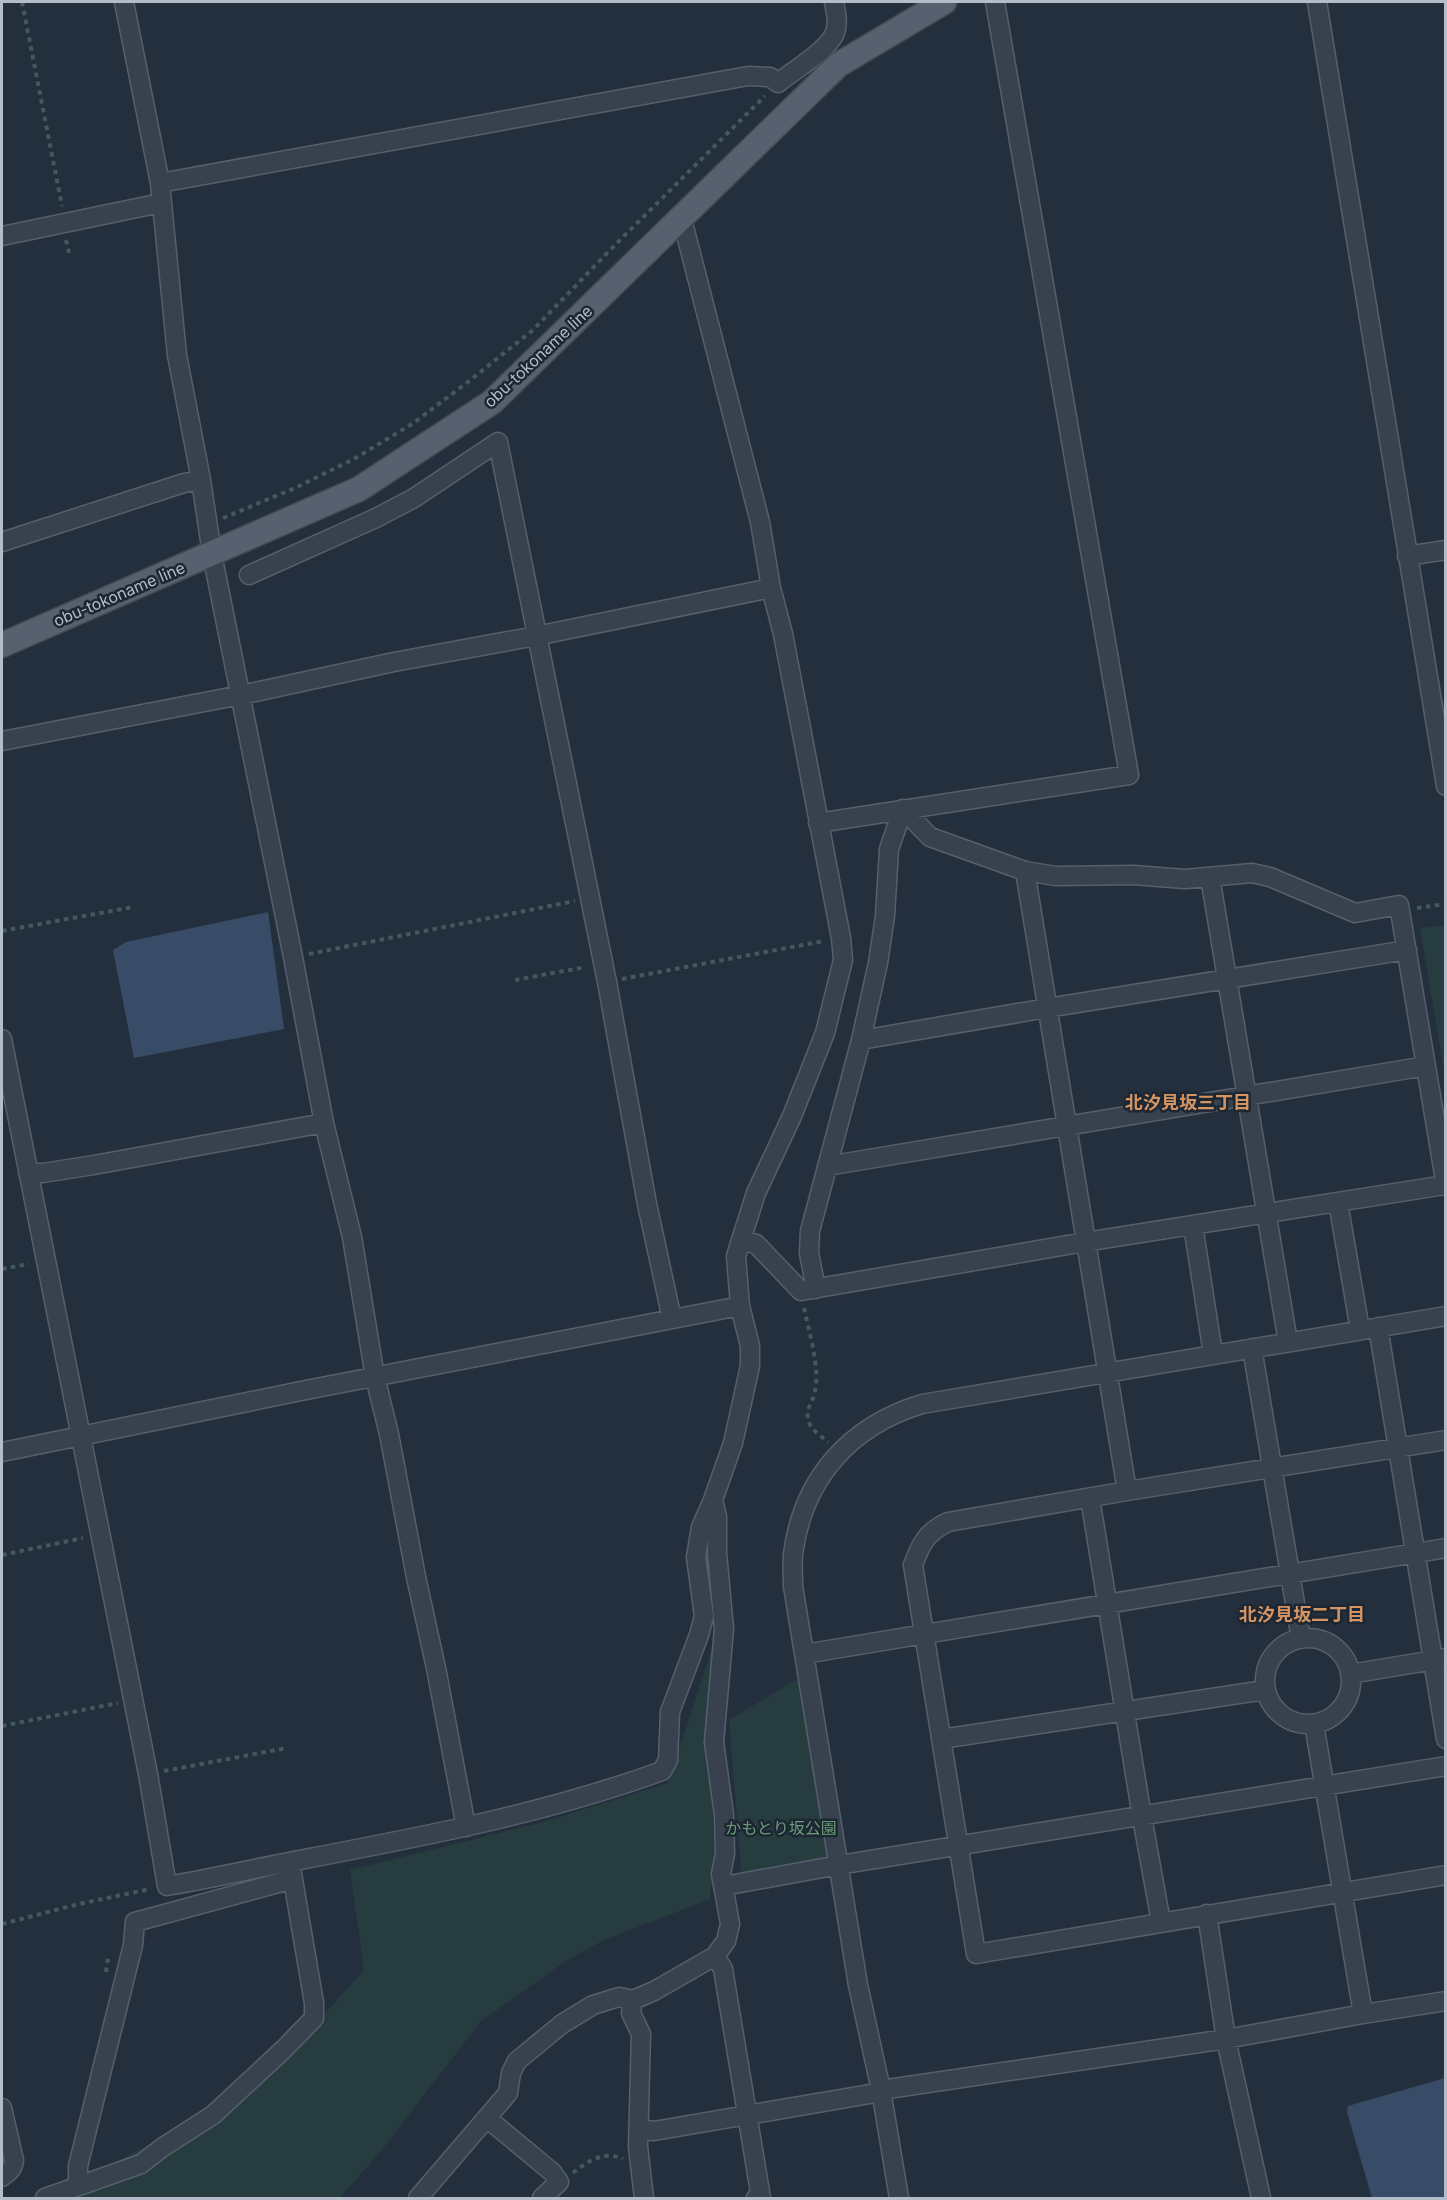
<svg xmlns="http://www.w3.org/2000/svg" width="1447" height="2200" viewBox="0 0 1447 2200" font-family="Inter,'Noto Sans JP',sans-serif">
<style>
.green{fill:#263c3f}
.water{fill:#394c67}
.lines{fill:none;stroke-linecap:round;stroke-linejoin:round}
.minor-casing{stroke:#565f6c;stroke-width:21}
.major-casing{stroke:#414a57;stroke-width:27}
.path{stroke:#44595c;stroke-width:4;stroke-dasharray:4.5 4.5;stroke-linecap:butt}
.minor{stroke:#38414e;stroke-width:18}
.major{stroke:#56606e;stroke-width:24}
.labels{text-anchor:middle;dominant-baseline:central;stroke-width:5;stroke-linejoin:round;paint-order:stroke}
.street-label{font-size:16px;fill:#b4bcc9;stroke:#1d2633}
.park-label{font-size:16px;fill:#6b9a76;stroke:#1d2633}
.neighbourhood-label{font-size:18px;font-weight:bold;fill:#d59563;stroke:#1d2633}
</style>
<rect width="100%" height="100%" fill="#242f3e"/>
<!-- green -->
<path class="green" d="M1445 925H1446L1445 1076 1420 928Z
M714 1642 707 1726 715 1851 710 1899 602 1941 566 1961 481 2021 385 2146 340 2198H48L214 2110 317 2022 364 1970 350 1870 543 1822 668 1783Z
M801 1677 830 1863 742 1880 729 1720Z"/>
<!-- water -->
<path class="water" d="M268 912 284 1029 134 1058 113 950 126 942Z
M1445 2078V2198H1372L1347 2112 1348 2106Z"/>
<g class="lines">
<!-- minor casing -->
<g class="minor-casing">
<path id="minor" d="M124 2 160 183 177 355 201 480 212 554 293 957 324 1123 352 1237 375 1377 389 1434 416 1577 436 1668 466 1827
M1317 2 1446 786
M160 183 748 76 770 77 778 83C794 70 825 52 834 35 839 24 836 13 834 2
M2 236 161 203
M2 542 184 483 201 480
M1407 556 1446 550
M249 575 376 518 414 498 498 442 607 982 647 1204 672 1319
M2 741 241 695 394 662 536 636 771 588
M818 823 1129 775 995 2
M1025 871 1127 1491
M1210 877 1288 1342
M2 1039 148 1774 167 1886C208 1879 248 1870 289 1862 415 1838 541 1815 662 1771L668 1760 670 1712 699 1635 704 1616 696 1557 701 1527 713 1500 733 1443 750 1366V1346L740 1306 736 1256 756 1193 792 1116 825 1033 843 960 841 938 783 634 771 588 760 522 682 219
M861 1040 1047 1008 1407 950
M827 1166 1426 1066
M28 1173H43L94 1165 324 1123
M1338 1202 1360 1330
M1193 1225 1213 1354
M741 1240 756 1244 801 1291 1085 1242 1445 1185
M816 1289 809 1253 810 1231 861 1040 878 963 885 916 889 849 903 809 930 837 1025 871 1056 876 1133 875 1185 879 1252 873 1270 877 1355 913 1399 905 1446 1186
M1446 1316 922 1404C850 1426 803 1478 793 1554 792 1564 793 1575 793 1586L858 1985 881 2090 1226 2039 1363 2014 1446 2001
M1378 1327 1446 1739
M1252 1348 1301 1639
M1446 1440 1127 1491 948 1522C927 1532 921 1543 913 1565L976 1954 1446 1875
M2 1452 306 1390 740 1306
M1090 1498 1142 1817 1161 1922
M1265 1681a43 43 0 1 1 86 0a43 43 0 1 1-86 0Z
M804 1654 1446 1548
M1350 1674 1446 1658
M1314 1724 1363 2014
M941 1739 1265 1690
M724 1886 839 1865 1446 1766
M1207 1914 1226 2039 1261 2198
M715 1956 723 1969 761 2198H756
M633 2000 631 2013 641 2034 638 2147 644 2198
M2 2108 14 2160C13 2169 9 2172 2 2177
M488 2119 552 2172 559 2182 542 2198
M639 2129 654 2131 870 2094 881 2090 899 2198
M78 2185V2166L133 1945 135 1922 293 1879
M45 2198 141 2164 163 2147 213 2115 284 2049 314 2018V2003L290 1862
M418 2198 508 2093 511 2073 517 2061 562 2024 593 2005 619 1997 633 2000 654 1991 715 1956 726 1941 730 1924 721 1874 725 1854 724 1815 714 1742 724 1629 717 1553V1517L713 1500"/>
</g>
<!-- major casing -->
<g class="major-casing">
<path id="major" d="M2 645 359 489 492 402 838 65 944 2"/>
</g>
<!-- path -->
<path class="path" d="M22 2 62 206
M66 240 70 257
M223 518 295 488 354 459 412 424 464 385 533 330 612 248 765 96
M1417 908 1446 904
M2 931 133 907
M309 954 575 901
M622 979 824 941
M515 980 586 967
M2 1269 29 1264
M804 1308C809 1332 820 1367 815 1391 814 1401 806 1407 808 1418 809 1429 820 1435 828 1442
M2 1555 83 1538
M2 1726 118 1703
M164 1771 287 1748
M2 1924 79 1904 150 1889
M106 1972 108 1958
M573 2173C588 2161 604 2150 623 2159"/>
<!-- minor -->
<use href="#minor" class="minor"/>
<!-- major -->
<use href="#major" class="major"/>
</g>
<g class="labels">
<!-- street labels -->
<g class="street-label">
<text transform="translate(538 356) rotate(-43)">obu-tokoname line</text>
<text transform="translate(119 594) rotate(-23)">obu-tokoname line</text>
</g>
<!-- park labels -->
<g class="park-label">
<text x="781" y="1828">かもとり坂公園</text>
</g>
<!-- neighbourhood labels -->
<g class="neighbourhood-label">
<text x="1188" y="1102">北汐見坂三丁目</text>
<text x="1302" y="1614">北汐見坂二丁目</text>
</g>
</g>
<!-- border -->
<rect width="1447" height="2200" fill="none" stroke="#b4bcc9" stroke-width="6"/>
</svg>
